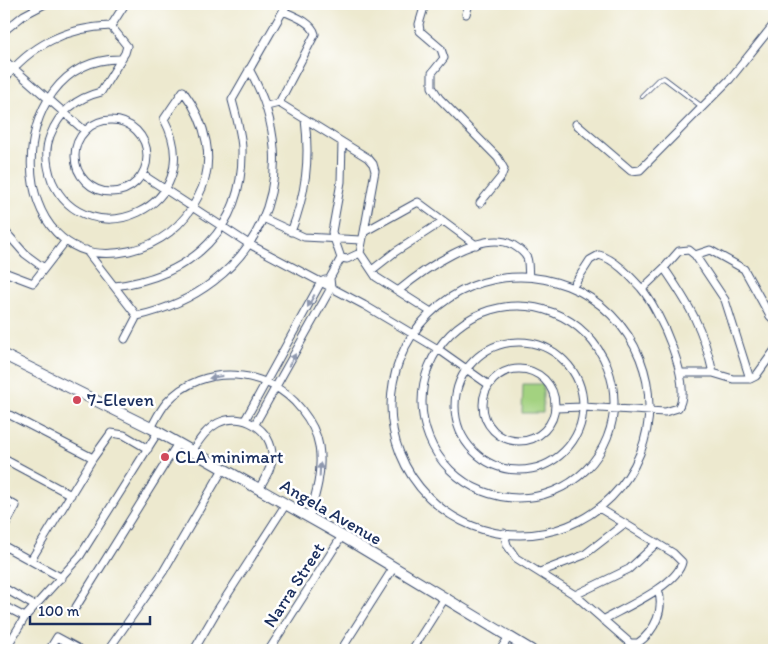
<svg xmlns="http://www.w3.org/2000/svg" width="778" height="654" viewBox="0 0 778 654" font-family="Itim,sans-serif">
<style>
.green{fill:#a3d280;stroke:#5f806f}
.lines{fill:none;stroke-linecap:round;stroke-linejoin:round}
.lane-casing{stroke:#3a4b6f;stroke-width:5.5}
.street-casing{stroke:#3a4b6f;stroke-width:9}
.secondary-casing{stroke:#3a4b6f;stroke-width:12}
.lane{stroke:#fff;stroke-width:4}
.street{stroke:#fff;stroke-width:7}
.secondary{stroke:#fff;stroke-width:10}
.oneway{fill:#8d97ae}
.poi-dot{fill:#d1495b;stroke:#fff;stroke-width:2}
.labels{text-anchor:middle;dominant-baseline:central;stroke-width:5;stroke-linejoin:round;paint-order:stroke}
.poi-label{font-size:18px;fill:#1b2f5e;stroke:#fff;text-anchor:start}
.street-label{font-size:18px;fill:#1b2f5e;stroke:#fff}
</style>
<rect width="100%" height="100%" fill="#fff"/>
<filter id="ink" filterUnits="userSpaceOnUse"><feTurbulence type="fractalNoise" baseFrequency=".02" numOctaves="2"/><feDisplacementMap in="SourceGraphic" scale="10" xChannelSelector="R" yChannelSelector="G"/><feConvolveMatrix kernelMatrix="1 2 1 2 8 2 1 2 1" color-interpolation-filters="sRGB"/></filter>
<filter id="wash" filterUnits="userSpaceOnUse"><feTurbulence type="fractalNoise" baseFrequency=".0096" numOctaves="4" result="noise"/><feDisplacementMap in="SourceGraphic" scale="20" xChannelSelector="R" yChannelSelector="G"/><feGaussianBlur stdDeviation="1.12" result="paint"/><feColorMatrix in="noise" values="0 0 0 0 0 0 0 0 0 0 0 0 0 0 0 0 0 1.4 0 .05"/><feComposite in="paint" operator="in"/></filter>
<g filter="url(#wash)">
<rect width="100%" height="100%" fill="#ede9cf"/>
<!-- green -->
<path class="green" d="M523 384H543V413H522Z"/>
</g>
<g filter="url(#ink)">
<g class="lines">
<!-- lane casing -->
<g class="lane-casing">
<path id="lane" d="M642 96 658 80 664 78 701 106"/>
</g>
<!-- street casing -->
<g class="street-casing">
<path id="street" d="M425 4 419 24 420 31 441 49 444 58 432 73V87L439 98 498 158 504 169 501 177 480 203
M466 14 469 4
M111 26 125 4
M4 31 24 15 45 4
M4 60 85 131
M4 80C30 45 68 27 111 26L127 46 125 53 101 92C76 98 59 112 50 136 44 151 47 167 52 181 86 258 211 208 164 119L183 91C206 122 217 161 198 197 184 225 160 244 129 251 0 279 0 57 121 59
M279 103 368 158 373 164 375 171 364 232
M267 106 279 103 315 34C312 22 294 16 283 11
M75 156a36 36 0 1 1 72 0a36 36 0 1 1-72 0Z
M576 124 631 171 640 170 730 79 774 24
M342 142 341 182 332 232 341 258 347 259 360 253
M143 175 249 244 364 305 438 349 489 385
M263 218 304 237 361 240
M4 230 25 254 44 268
M291 232C306 194 310 159 305 119
M86 250 137 316
M695 255 710 250 744 269 770 316 774 320
M664 268 679 251 689 250 695 255 725 300 750 379H733L713 373
M372 270 395 252 443 221
M4 272 33 283 64 243
M391 406a129 129 0 1 1 258 0a129 129 0 1 1-258 0Z
M115 286C192 276 244 229 242 148 241 132 236 115 232 100L287 4
M642 289 664 268C690 306 703 328 713 373H680
M398 291C422 271 481 228 513 245 518 248 524 252 527 258 529 263 528 271 529 277
M422 402a96 96 0 1 1 192 0a96 96 0 1 1-192 0Z
M431 312 376 277 360 253 364 232 418 202 476 245
M125 339 137 316C257 289 310 177 249 69
M455 406a64 64 0 1 1 128 0a64 64 0 1 1-128 0Z
M483 405a36 36 0 1 1 72 0a36 36 0 1 1-72 0Z
M750 379 756 376 774 351
M556 408 583 407 665 412 678 408C694 385 659 309 641 288 631 277 615 259 599 255L590 260 572 288
M4 412 93 458
M245 420 321 282 325 280
M255 424 331 288 330 278 341 258
M151 428C156 419 160 410 167 402 203 362 269 368 301 409 309 419 317 433 319 446 323 471 316 494 309 517
M192 451C199 441 206 429 218 423 242 411 273 429 272 457 272 469 264 479 259 489
M4 459 71 495
M4 499 16 506 4 528
M599 508 673 553 682 562C678 585 622 609 603 620
M504 533 507 545 516 558 575 595 630 643H638C655 631 665 609 658 589
M4 546 62 578
M31 560 93 458 111 433 124 435 148 449
M540 572 584 555 624 524
M4 588 35 606
M575 595 629 569 657 543
M4 606 25 617
M76 607 178 443
M111 646 163 572 223 469
M5 650 25 617 80 556 158 432
M49 650 57 637 81 650
M194 650 215 614 286 504
M269 650 342 536
M341 650 394 567
M412 650 445 598
M500 650 509 637"/>
</g>
<!-- secondary casing -->
<g class="secondary-casing">
<path id="secondary" d="M4 355 151 428 342 536 531 650"/>
</g>
<!-- lane -->
<use href="#lane" class="lane"/>
<!-- street -->
<use href="#street" class="street"/>
<!-- secondary -->
<use href="#secondary" class="secondary"/>
</g>
<!-- one-way arrows -->
<defs><path id="oneway-solid" d="M-6-.8H1V-3.2L6.5 0L1 3.2V.8H-6Z" transform="scale(1.25)"/></defs>
<g class="oneway">
<use href="#oneway-solid" transform="translate(311 301) rotate(119)"/>
<use href="#oneway-solid" transform="translate(292 360) rotate(-61)"/>
<use href="#oneway-solid" transform="translate(216 377) rotate(170)"/>
<use href="#oneway-solid" transform="translate(320 470) rotate(-87)"/>
</g>
</g>
<!-- markers -->
<g class="poi-dot">
<circle cx="77" cy="400" r="5"/>
<circle cx="165" cy="457" r="5"/>
</g>
<g class="labels">
<!-- poi labels -->
<g class="poi-label">
<text x="87" y="400">7-Eleven</text>
<text x="175" y="457">CLA minimart</text>
</g>
<!-- street labels -->
<g class="street-label">
<text transform="translate(331 512) rotate(30)">Angela Avenue</text>
<text transform="translate(294 585) rotate(-57)">Narra Street</text>
</g>
</g>
<!-- margin -->
<rect width="778" height="654" fill="none" stroke="#fff" stroke-width="20"/>
<!-- scale -->
<path d="M30 616v8h120v-8" fill="none" stroke="#1b2f5e" stroke-width="2.5"/>
<text x="38" y="616" font-size="15" fill="#1b2f5e" stroke="#ffffff" stroke-width="4" paint-order="stroke">100 m</text>
</svg>
